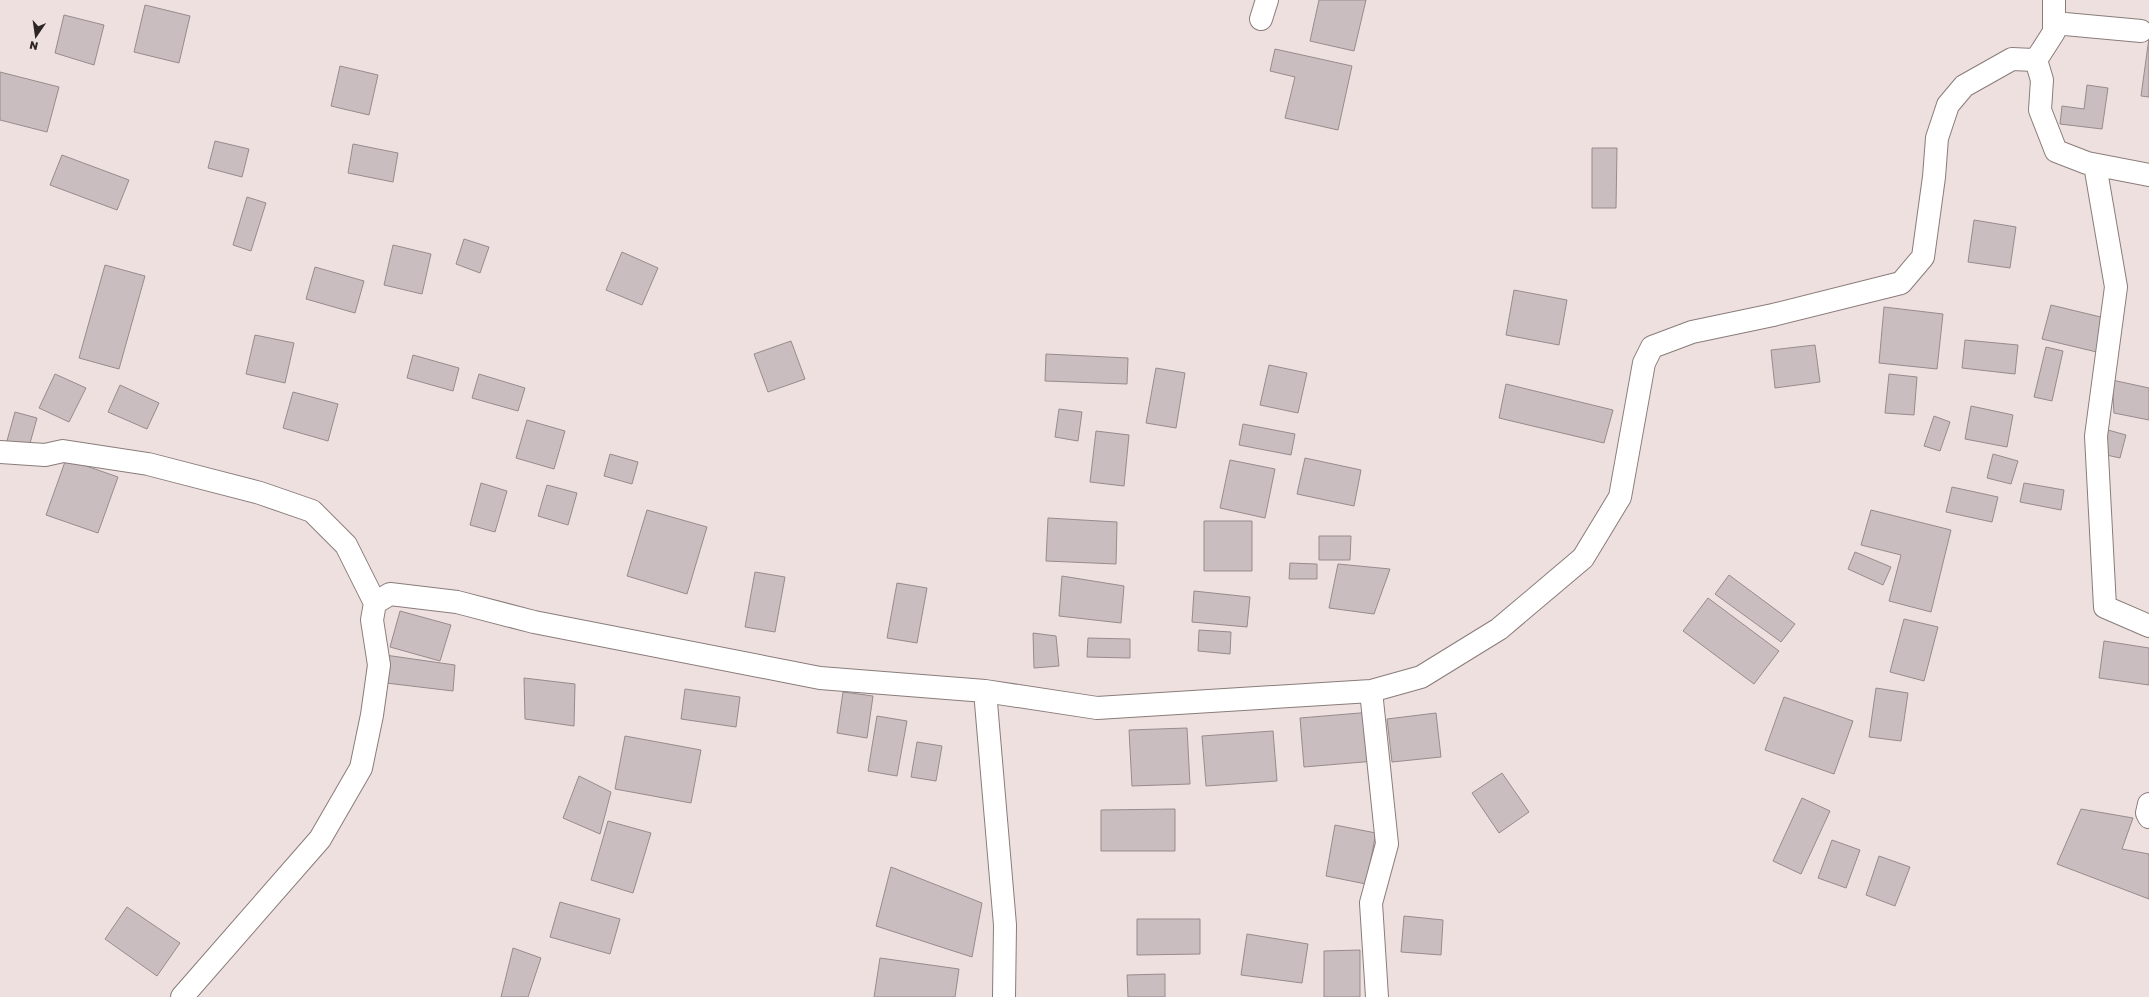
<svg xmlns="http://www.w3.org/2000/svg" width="2149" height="997" viewBox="0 0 2149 997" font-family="'Golos Text',sans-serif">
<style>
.building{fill:#cabdc0;stroke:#978b8e}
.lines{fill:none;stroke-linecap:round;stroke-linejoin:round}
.street-casing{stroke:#897c7a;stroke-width:24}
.street{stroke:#fff;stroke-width:22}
</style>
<rect width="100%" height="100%" fill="#eee0de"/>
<!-- building -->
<path class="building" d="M1319 0H1366L1354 51 1310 41Z
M145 5 190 16 179 63 134 52Z
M64 15 104 25 94 65 55 53Z
M2149 38V97L2141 96Z
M1275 49 1352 66 1338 130 1285 118 1295 77 1270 71Z
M340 66 378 75 369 115 331 106Z
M0 72 59 87 47 132 0 120Z
M2087 85 2108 88 2102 129 2060 124 2062 106 2084 109Z
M215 141 249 149 242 177 208 168Z
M353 144 398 153 393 182 348 173Z
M1592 148H1617L1616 208H1592Z
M62 155 129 180 117 210 50 185Z
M247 197 266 203 251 251 233 245Z
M1974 220 2016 227 2010 268 1968 262Z
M464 239 489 247 480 273 456 264Z
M393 245 431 254 422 294 384 285Z
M622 252 658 268 642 305 606 290Z
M105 265 145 276 119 369 79 358Z
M315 267 364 281 355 313 306 299Z
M1514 290 1567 300 1559 345 1506 335Z
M2051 305 2109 319 2101 353 2042 339Z
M1884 307 1943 314 1937 369 1879 363Z
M255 335 294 343 285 383 246 374Z
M1965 340 2018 345 2015 374 1962 368Z
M791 341 805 379 768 392 754 354Z
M1815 345 1820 382 1775 388 1771 350Z
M2046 347 2063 351 2052 401 2034 397Z
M1046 354 1128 358 1127 384 1045 381Z
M413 355 459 368 453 391 407 378Z
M1269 365 1307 373 1298 413 1260 405Z
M1156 368 1185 373 1176 428 1146 423Z
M55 374 86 388 69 422 39 408Z
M479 374 525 388 518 411 472 398Z
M1889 374 1917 377 1914 415 1885 413Z
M2112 380 2149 388V420L2114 413Z
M1506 384 1613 410 1604 443 1499 418Z
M120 385 159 403 147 429 108 412Z
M293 392 338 404 328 441 283 428Z
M1971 406 2013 415 2007 447 1965 439Z
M1059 409 1082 412 1078 441 1055 437Z
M15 412 37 418 27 454 5 448Z
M1934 416 1950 422 1940 451 1924 446Z
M527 420 565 431 554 469 516 458Z
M1243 424 1295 434 1291 455 1239 445Z
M2108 430 2126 435 2120 458 2102 454Z
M1096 431 1129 435 1124 486 1090 482Z
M610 454 638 462 632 484 604 476Z
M1993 454 2018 461 2011 484 1987 478Z
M1305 458 1361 470 1354 506 1297 494Z
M66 459 118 477 98 533 46 515Z
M1230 460 1275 469 1265 518 1220 508Z
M481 483 507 491 495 532 470 525Z
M2024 483 2064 490 2061 510 2020 502Z
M547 485 577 493 568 525 538 516Z
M1952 487 1998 497 1992 522 1946 512Z
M647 510 707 527 687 594 627 576Z
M1871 510 1951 530 1931 612 1889 601 1901 555 1861 545Z
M1048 518 1117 522 1116 564 1046 561Z
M1204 521H1252V571H1204Z
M1319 536H1351L1350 560H1319Z
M1855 552 1891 567 1883 585 1848 569Z
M1290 563 1317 564V579H1289Z
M1338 564 1390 569 1374 614 1329 608Z
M755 572 785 577 775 632 745 627Z
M1729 575 1795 624 1781 642 1715 594Z
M1062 576 1124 586 1121 623 1059 616Z
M897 583 927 588 917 643 887 638Z
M1194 591 1250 597 1247 627 1192 622Z
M1708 598 1779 651 1754 684 1683 631Z
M400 611 451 625 440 661 390 647Z
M1904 619 1938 627 1924 681 1890 672Z
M1199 630 1231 632 1230 654 1198 651Z
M1033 633 1056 636 1059 666 1034 668Z
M1088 638 1130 639V658L1087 657Z
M2104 641 2149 648V685L2099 678Z
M385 655 455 665 453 691 386 683Z
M524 678 575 684 574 726 525 719Z
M1876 688 1908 693 1901 741 1869 737Z
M685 689 740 697 736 727 681 719Z
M843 692 873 696 867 738 837 733Z
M1784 697 1853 721 1834 774 1765 750Z
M1372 712 1375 761 1304 767 1300 718Z
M1436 713 1441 757 1392 762 1387 719Z
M877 716 907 721 897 776 868 771Z
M1187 728 1190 784 1132 786 1129 730Z
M1273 731 1277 781 1206 786 1202 736Z
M625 736 701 750 691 803 615 789Z
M917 742 942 746 936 781 911 777Z
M1502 773 1529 812 1499 833 1472 793Z
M579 776 611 792 600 834 563 818Z
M1802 798 1830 811 1801 874 1773 861Z
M1175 809V851H1101V810Z
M2081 809 2133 818 2122 849 2149 854V899L2057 864Z
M608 821 651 833 633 893 591 880Z
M1335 825 1376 833 1366 884 1326 876Z
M1832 840 1860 850 1846 888 1818 878Z
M1879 856 1910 867 1895 906 1866 895Z
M891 867 982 903 972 957 876 926Z
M560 902 620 919 610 954 550 937Z
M127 907 180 943 157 976 105 939Z
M1404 916 1443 920 1441 955 1401 952Z
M1137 919H1200V954L1137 955Z
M1247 934 1308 944 1302 983 1241 975Z
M513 948 541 958 528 997H501Z
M1360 950V997H1324V951Z
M880 958 959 969 955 997H874Z
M1165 974V997H1128L1127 975Z"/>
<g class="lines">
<!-- street casing -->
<g class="street-casing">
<path id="street" d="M1261 19 1267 0
M2054 23 2141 31
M2036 60 2054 32V0
M2095 165 2116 287 2096 436 2105 607 2149 626
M0 452 45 455 63 451 148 464 260 493 312 511 346 545 375 603
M985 691 1005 925 1004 997
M1371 691 1387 844 1371 903 1377 997
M2149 804 2147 813 2149 817
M182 997 320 839 361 768 372 715 379 665 372 620 375 603 390 594 457 602 534 622 820 678 985 691 1097 708 1371 691 1421 677 1499 629 1583 558 1620 497 1644 363 1652 347 1692 332 1773 315 1901 283 1923 257 1934 177 1937 138 1948 105 1964 86 2012 59 2036 60 2042 80 2040 110 2056 151 2087 163 2149 175"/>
</g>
<!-- street -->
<use href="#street" class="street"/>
</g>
<!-- north arrow -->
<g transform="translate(36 36) rotate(193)" stroke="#eee0de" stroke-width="3" paint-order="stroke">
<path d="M0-3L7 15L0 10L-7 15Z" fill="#2b2625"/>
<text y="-6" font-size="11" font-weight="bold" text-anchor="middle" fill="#2b2625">N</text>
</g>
</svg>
